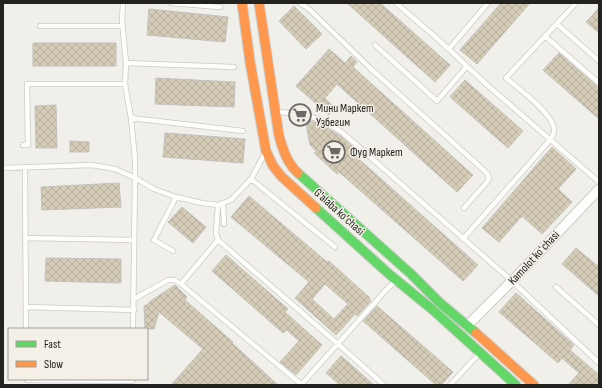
<svg xmlns="http://www.w3.org/2000/svg" width="602" height="388" viewBox="0 0 602 388" font-family="'Sofia Sans Condensed',sans-serif">
<style>
.building{fill:url(#building-cross-hatch);stroke:#c2c1bd;fill-rule:evenodd}
.lines{fill:none;stroke-linecap:round;stroke-linejoin:round}
.lane-casing{stroke:#cccac6;stroke-width:6}
.street-casing{stroke:#cccac6;stroke-width:11}
.fast-casing{stroke:#cccac6;stroke-width:11}
.slow-casing{stroke:#cccac6;stroke-width:11}
.lane{stroke:#fdfdfc;stroke-width:4.5}
.street{stroke:#fdfdfc;stroke-width:9}
.fast{stroke:#63d668;stroke-width:9}
.slow{stroke:#ff974d;stroke-width:9}
.labels{text-anchor:middle;dominant-baseline:central;stroke-width:3;stroke-linejoin:round;paint-order:stroke}
.poi-label{font-size:12px;fill:#23221f;stroke:#f4f0e7;text-anchor:start}
.street-label{font-size:12px;fill:#23221f;stroke:#f4f0e7}
</style>
<defs>
<pattern id="building-cross-hatch" width="8" height="8" patternUnits="userSpaceOnUse"><rect width="8" height="8" fill="#d5ccb7"/><path d="M0 0l8 8M0 8l8-8" fill="none" stroke="#b7af9d"/></pattern>
</defs>
<rect width="100%" height="100%" fill="#f1efea"/>
<!-- building -->
<path class="building" d="M347 3H380L450 65 435 82Z
M501 3H530L477 64 460 50Z
M294 6 322 34 306 49 279 21Z
M599 8V33L586 22Z
M149 9 228 17 225 42 147 35Z
M33 43H116V66H33Z
M329 49 345 63 351 56 357 62 353 67 473 175 457 192 337 84 325 98 335 108 329 115 296 86Z
M559 53 599 88V119L543 70Z
M156 78 235 82 234 107 155 104Z
M465 80 523 131 508 148 450 97Z
M56 105 57 148H36L35 106Z
M305 119 320 124 332 131 342 137 355 149 352 153 478 265 463 281 339 172 337 174 314 153 316 151 310 145Z
M165 133 245 139 243 163 163 157Z
M70 141 89 142V152H70Z
M552 147 576 169 558 189 572 202 542 234 522 216 499 242 482 228Z
M119 183 121 207 42 210 41 187Z
M249 196 327 262 329 261 370 298 369 299 371 301 357 316 355 314 336 335 295 298 309 282 231 217ZM325 284 348 304 334 319 312 299Z
M182 207 206 227 193 243 168 222Z
M576 248 599 267V296L562 264Z
M226 255 288 309 285 312 322 345 296 375 280 362 299 341 287 330 283 333 212 271Z
M46 258 121 259V283L45 281Z
M175 285 187 297 185 300 233 342 232 343 278 385H171L203 349 159 312 154 329H145L144 306 150 303 149 302Z
M516 293 574 345 570 350 599 375V385H568L579 373 562 358 558 363 499 312Z
M377 306 453 372 441 385H436L363 321Z
M341 356 374 385H340L326 373Z"/>
<g class="lines">
<!-- lane casing -->
<g class="lane-casing">
<path id="lane" d="M171 3 220 7
M300 3 309 9 370 68 487 173 489 178 487 182 464 208
M396 3 440 41 486 84 599 182
M557 24 599 61
M40 26H122
M545 36 599 83
M375 45 437 101 467 66
M449 49 488 3
M126 63 234 67
M277 112C295 113 312 115 328 124 334 127 339 130 344 134L512 281 599 363
M131 118 243 131
M23 145H28L27 84H125
M3 168 92 165 115 169 135 178V159L131 118 125 84 126 63 122 20 123 3
M25 168 26 329
M251 179 335 247
M223 203 224 224
M218 205 216 233 218 240 338 344 384 385
M25 238 134 240
M463 239 550 140C552 137 554 134 554 131 556 116 518 88 506 78L576 3
M173 251 154 240 176 197
M181 284 218 240
M556 287 599 325
M134 299 168 280H174L181 284 302 385
M26 307 134 310
M133 329 135 178 154 189 176 197 202 203 218 205 231 200 251 179 265 153
M27 380 132 381
M301 385 386 290 396 281
M450 385 479 354"/>
</g>
<!-- street casing -->
<g class="street-casing">
<path id="street" d="M467 326 512 281 599 189"/>
</g>
<!-- fast casing -->
<g class="fast-casing">
<path id="fast" d="M298 173 411 274 440 303 476 333
M316 208 389 274 433 310 516 385"/>
</g>
<!-- slow casing -->
<g class="slow-casing">
<path id="slow" d="M242 3 250 62 266 151 273 166 282 177 316 208
M259 3 279 136C283 150 287 163 298 173
M476 333 534 385"/>
</g>
<!-- lane -->
<use href="#lane" class="lane"/>
<!-- street -->
<use href="#street" class="street"/>
<!-- fast -->
<use href="#fast" class="fast"/>
<!-- slow -->
<use href="#slow" class="slow"/>
</g>
<!-- icons -->
<defs>
<g id="supermarket-ring" transform="scale(1.15)"><circle r="9.5" fill="#f4f0e7" stroke="#6b6a66" stroke-width="1.5"/><path d="M-6-5.5h2.5l.6 2H6L4.5 2H-2.5L-4.4-4H-6ZM-1.5 3.2a1.3 1.3 0 1 0 .1 0ZM3 3.2a1.3 1.3 0 1 0 .1 0Z" fill="#6b6a66"/></g>
</defs>
<g fill-rule="evenodd">
<use href="#supermarket-ring" x="300" y="115"/>
<use href="#supermarket-ring" x="334" y="152"/>
</g>
<g class="labels">
<!-- poi labels -->
<g class="poi-label">
<text x="316" y="108">Мини Маркет<tspan x="316" dy="14">Узбегим</tspan></text>
<text x="350" y="152">Фуд Маркет</text>
</g>
<!-- street labels -->
<g class="street-label">
<text transform="translate(339 212) rotate(42)">G'alaba ko'chasi</text>
<text transform="translate(534 258) rotate(-47)">Kamolot koʻchasi</text>
</g>
</g>
<!-- border -->
<rect width="602" height="388" fill="none" stroke="#23221f" stroke-width="8"/>
<!-- legend -->
<rect x="8" y="328" width="140" height="52" fill="#f4f0e7" stroke="#a09e97"/>
<rect x="16" y="341" width="20" height="6" fill="#63d668" stroke="#a09e97"/>
<text x="44" y="348" font-size="12" fill="#23221f">Fast</text>
<rect x="16" y="361" width="20" height="6" fill="#ff974d" stroke="#a09e97"/>
<text x="44" y="368" font-size="12" fill="#23221f">Slow</text>
</svg>
